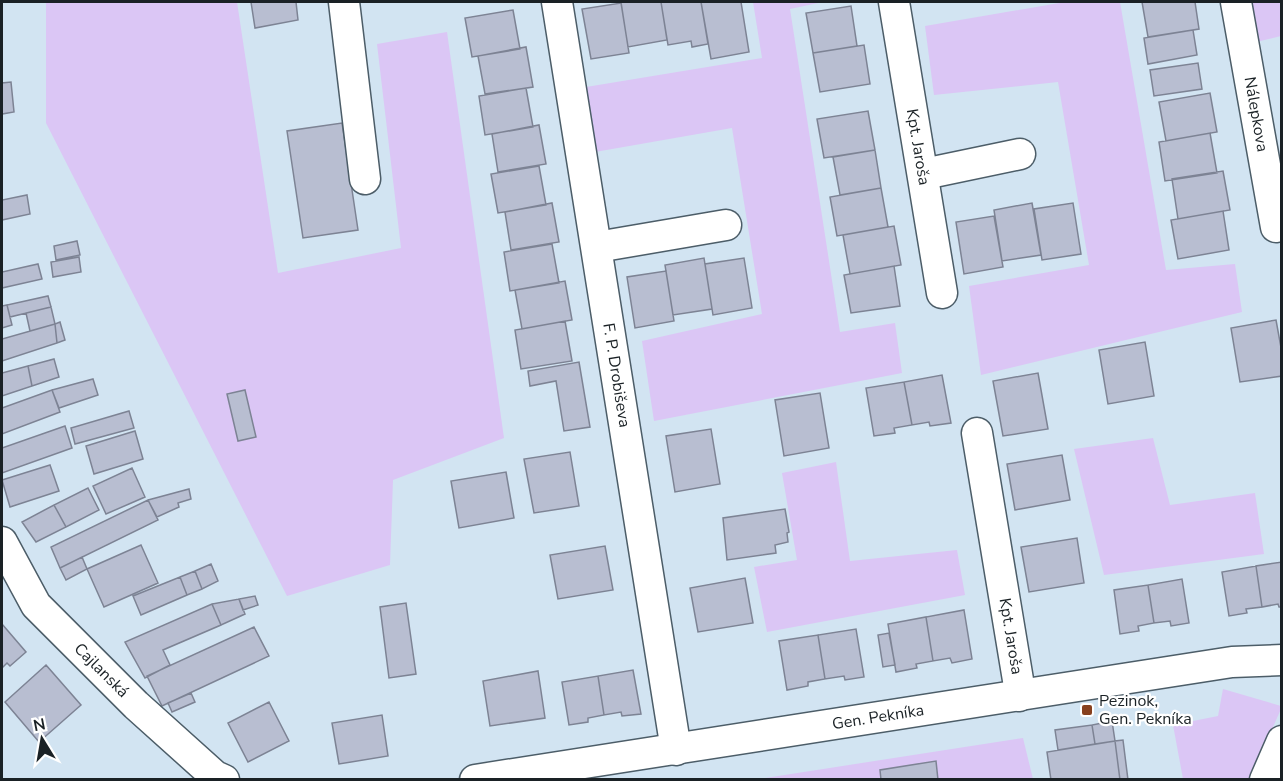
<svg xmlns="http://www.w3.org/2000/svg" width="1283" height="781" viewBox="0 0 1283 781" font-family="'Nunito Sans',sans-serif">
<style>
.green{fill:#dbc6f5}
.building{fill:#b8bed1;stroke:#7d8394;stroke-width:1.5}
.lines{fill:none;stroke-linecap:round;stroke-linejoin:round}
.minor-casing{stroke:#4c5d68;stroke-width:33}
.minor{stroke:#fff;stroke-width:30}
.poi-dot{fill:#87401e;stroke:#fff;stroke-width:2}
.labels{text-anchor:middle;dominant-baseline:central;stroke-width:4.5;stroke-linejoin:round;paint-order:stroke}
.street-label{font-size:16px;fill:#1a2125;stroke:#fff}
.poi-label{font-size:16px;fill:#1a2125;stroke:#fff;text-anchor:start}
</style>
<rect width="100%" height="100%" fill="#d2e4f2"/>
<!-- green -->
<path class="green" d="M46 2H237L278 273 401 248 377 44 447 32 504 438 393 480 390 565 287 596 46 123Z
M753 2H823L790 9 840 332 895 323 902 373 654 421 642 341 762 314 732 128 595 152 586 87 762 58Z
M1065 2H1120L1166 270 1235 264 1242 312 981 375 969 286 1089 265 1058 82 934 95 925 26Z
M1248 2H1281V36L1256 42Z
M1153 438 1170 505 1255 493 1264 554 1104 575 1074 449Z
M836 462 850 561 957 550 965 595 767 632 754 567 797 560 782 473Z
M1223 689 1281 706V709L1250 779H1183L1173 725 1218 716Z
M1023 738 1033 779 752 780Z"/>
<!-- building -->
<path class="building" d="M251 2H296L298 20 255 28Z
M621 2H661L667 40 628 47Z
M661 2H701L708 44 692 47 691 41 668 45Z
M701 2H741L749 52 711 59Z
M1142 2H1195L1199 29 1148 37Z
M621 3 629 53 591 59 582 9Z
M851 6 857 46 813 53 806 13Z
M513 10 520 49 472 57 465 18Z
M1193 30 1197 55 1148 64 1144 38Z
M864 45 870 84 820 92 813 53Z
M526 47 533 87 485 94 478 56Z
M1198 63 1202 89 1154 96 1150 70Z
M11 82 14 112 2 114V83Z
M526 88 533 127 485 135 479 96Z
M1210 93 1217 132 1166 141 1159 102Z
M868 111 875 150 824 158 817 119Z
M342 123 358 230 303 238 287 131Z
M539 125 546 164 498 172 492 134Z
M1210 133 1217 173 1165 181 1159 142Z
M875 150 881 188 840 195 833 157Z
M539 166 546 205 498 213 491 174Z
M1223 171 1230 210 1178 219 1172 179Z
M881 188 888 227 837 236 830 197Z
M27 195 30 214 2 220V200Z
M552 203 559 242 511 250 505 212Z
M1032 203 1041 255 1002 261 994 210Z
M1073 203 1081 254 1042 260 1034 209Z
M1223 211 1229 250 1178 259 1171 220Z
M994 216 1003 267 964 274 956 222Z
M894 226 901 265 850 274 843 235Z
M77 241 80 255 56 260 54 246Z
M552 244 559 283 510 291 504 252Z
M79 257 81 272 53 277 51 262Z
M704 258 712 309 673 315 665 265Z
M744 258 752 308 713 315 705 264Z
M38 264 42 279 2 288V272Z
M894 266 900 306 851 313 844 275Z
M666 271 674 321 635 328 627 277Z
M565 281 572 320 522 329 515 290Z
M48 296 51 307 10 317 7 305Z
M7 305 12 325 2 328V306Z
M51 307 55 324 30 331 26 313Z
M1276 320 1282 353V376L1240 382 1231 328Z
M565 321 572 361 521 369 515 330Z
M60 322 65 340 57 343 55 324Z
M55 324 57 343 2 361V339Z
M1145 342 1154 396 1108 404 1099 350Z
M54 359 59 377 32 386 28 366Z
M579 362 590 427 564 431 556 381 530 386 528 371Z
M28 366 32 386 2 396V373Z
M1038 373 1048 429 1003 436 993 381Z
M942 375 951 423 930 426 929 422 912 425 904 382Z
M93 379 98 395 59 408 52 390Z
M904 382 912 425 894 428 895 433 874 436 866 388Z
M52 390 60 412 2 434V408Z
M245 390 256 437 238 441 227 394Z
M820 393 829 448 784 456 775 400Z
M129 411 134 428 75 444 71 428Z
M65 426 72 448 2 473V448Z
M711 429 720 484 675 492 666 436Z
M135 431 143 459 94 474 86 446Z
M570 452 579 506 534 513 524 459Z
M1062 455 1070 500 1015 510 1007 464Z
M50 465 59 491 10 507 2 480Z
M132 468 145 497 106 514 93 486Z
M506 472 514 518 459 528 451 481Z
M88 488 99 510 66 527 54 505Z
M189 489 191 499 178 503 179 507 157 517 148 500Z
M148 500 158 520 60 568 51 547Z
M54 505 66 527 36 542 22 522Z
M785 509 789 532 787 533 788 542 775 545 776 553 727 560 723 518Z
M1077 538 1084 583 1029 592 1021 547Z
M141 545 158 583 104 607 87 569Z
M605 546 613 590 558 599 550 555Z
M82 557 87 569 66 580 60 568Z
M1282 562V607H1279L1278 604 1262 607 1256 566Z
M211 564 218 581 202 589 195 571Z
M1256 566 1262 607 1246 609 1247 613 1229 616 1222 572Z
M195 571 202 589 187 595 180 577Z
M180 577 187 595 141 615 133 596Z
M745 578 753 623 698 632 690 588Z
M1182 579 1189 623 1171 626 1170 621 1154 623 1148 585Z
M1148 585 1154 623 1138 626 1139 631 1120 634 1114 590Z
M255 596 258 605 243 610 239 599Z
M239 599 245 614 221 625 212 604Z
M406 603 416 674 389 678 380 607Z
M212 604 221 625 163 650 170 665 145 678 125 642Z
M964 610 972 659 952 663 950 658 933 661 926 617Z
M926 617 933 661 916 664 917 668 896 672 888 624Z
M2 624 26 652 10 666 7 663 2 668Z
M254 627 269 656 162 706 147 676Z
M856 629 864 677 845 680 844 676 825 679 818 635Z
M889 633 895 665 883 667 878 635Z
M818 635 825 679 808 682V686L787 690 779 641Z
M46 665 81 705 39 742 5 702Z
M633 670 641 714 622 716 621 712 604 715 598 676Z
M538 671 545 718 490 726 483 681Z
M598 676 604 715 588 718V722L569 725 562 682Z
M191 693 195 702 172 712 168 703Z
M269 702 289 741 248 762 228 723Z
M382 715 388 756 339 764 332 723Z
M1112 721 1115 741 1095 744 1092 725Z
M1092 725 1095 744 1058 750 1055 730Z
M1123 740 1128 780H1120L1115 741Z
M1115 741 1120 780H1051L1047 752Z
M936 761 938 780H881L880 770Z"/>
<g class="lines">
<!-- minor casing -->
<g class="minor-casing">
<g id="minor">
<path d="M344 2 365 179"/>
<path id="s1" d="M557 2 676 750"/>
<path id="s2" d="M894 2 942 293"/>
<path id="s3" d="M1236 2 1276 227"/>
<path d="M924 174 1020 154"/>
<path d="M597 247 726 225"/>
<path id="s4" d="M977 433 1018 680 1019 696"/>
<path id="s5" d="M2 542 36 605 136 705 215 776 224 780"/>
<path id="s6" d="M475 780 1232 662 1282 660"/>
<path d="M1265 780 1282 741"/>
</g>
</g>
<!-- minor -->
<use href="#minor" class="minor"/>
</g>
<!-- markers -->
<rect class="poi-dot" x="1081" y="704" width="12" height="12" rx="3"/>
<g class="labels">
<!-- street labels -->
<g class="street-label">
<text stroke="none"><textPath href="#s3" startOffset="114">Nálepkova</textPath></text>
<text stroke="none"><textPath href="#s2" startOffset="147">Kpt. Jaroša</textPath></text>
<text stroke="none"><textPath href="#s1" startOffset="378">F. P. Drobiševa</textPath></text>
<text stroke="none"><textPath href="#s4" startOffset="206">Kpt. Jaroša</textPath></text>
<text stroke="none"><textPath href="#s5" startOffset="164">Cajlanská</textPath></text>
<text stroke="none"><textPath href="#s6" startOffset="408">Gen. Pekníka</textPath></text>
</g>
<!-- poi labels -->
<g class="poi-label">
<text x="1099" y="701">Pezinok,<tspan x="1099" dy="18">Gen. Pekníka</tspan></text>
</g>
</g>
<!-- border -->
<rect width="1283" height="781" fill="none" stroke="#1a2125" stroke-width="6"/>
<!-- north arrow -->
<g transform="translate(42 739) rotate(349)" stroke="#ffffff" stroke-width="4.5" paint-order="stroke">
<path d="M0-4.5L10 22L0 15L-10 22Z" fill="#1a2125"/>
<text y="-9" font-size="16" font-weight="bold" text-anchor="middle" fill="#1a2125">N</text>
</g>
</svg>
